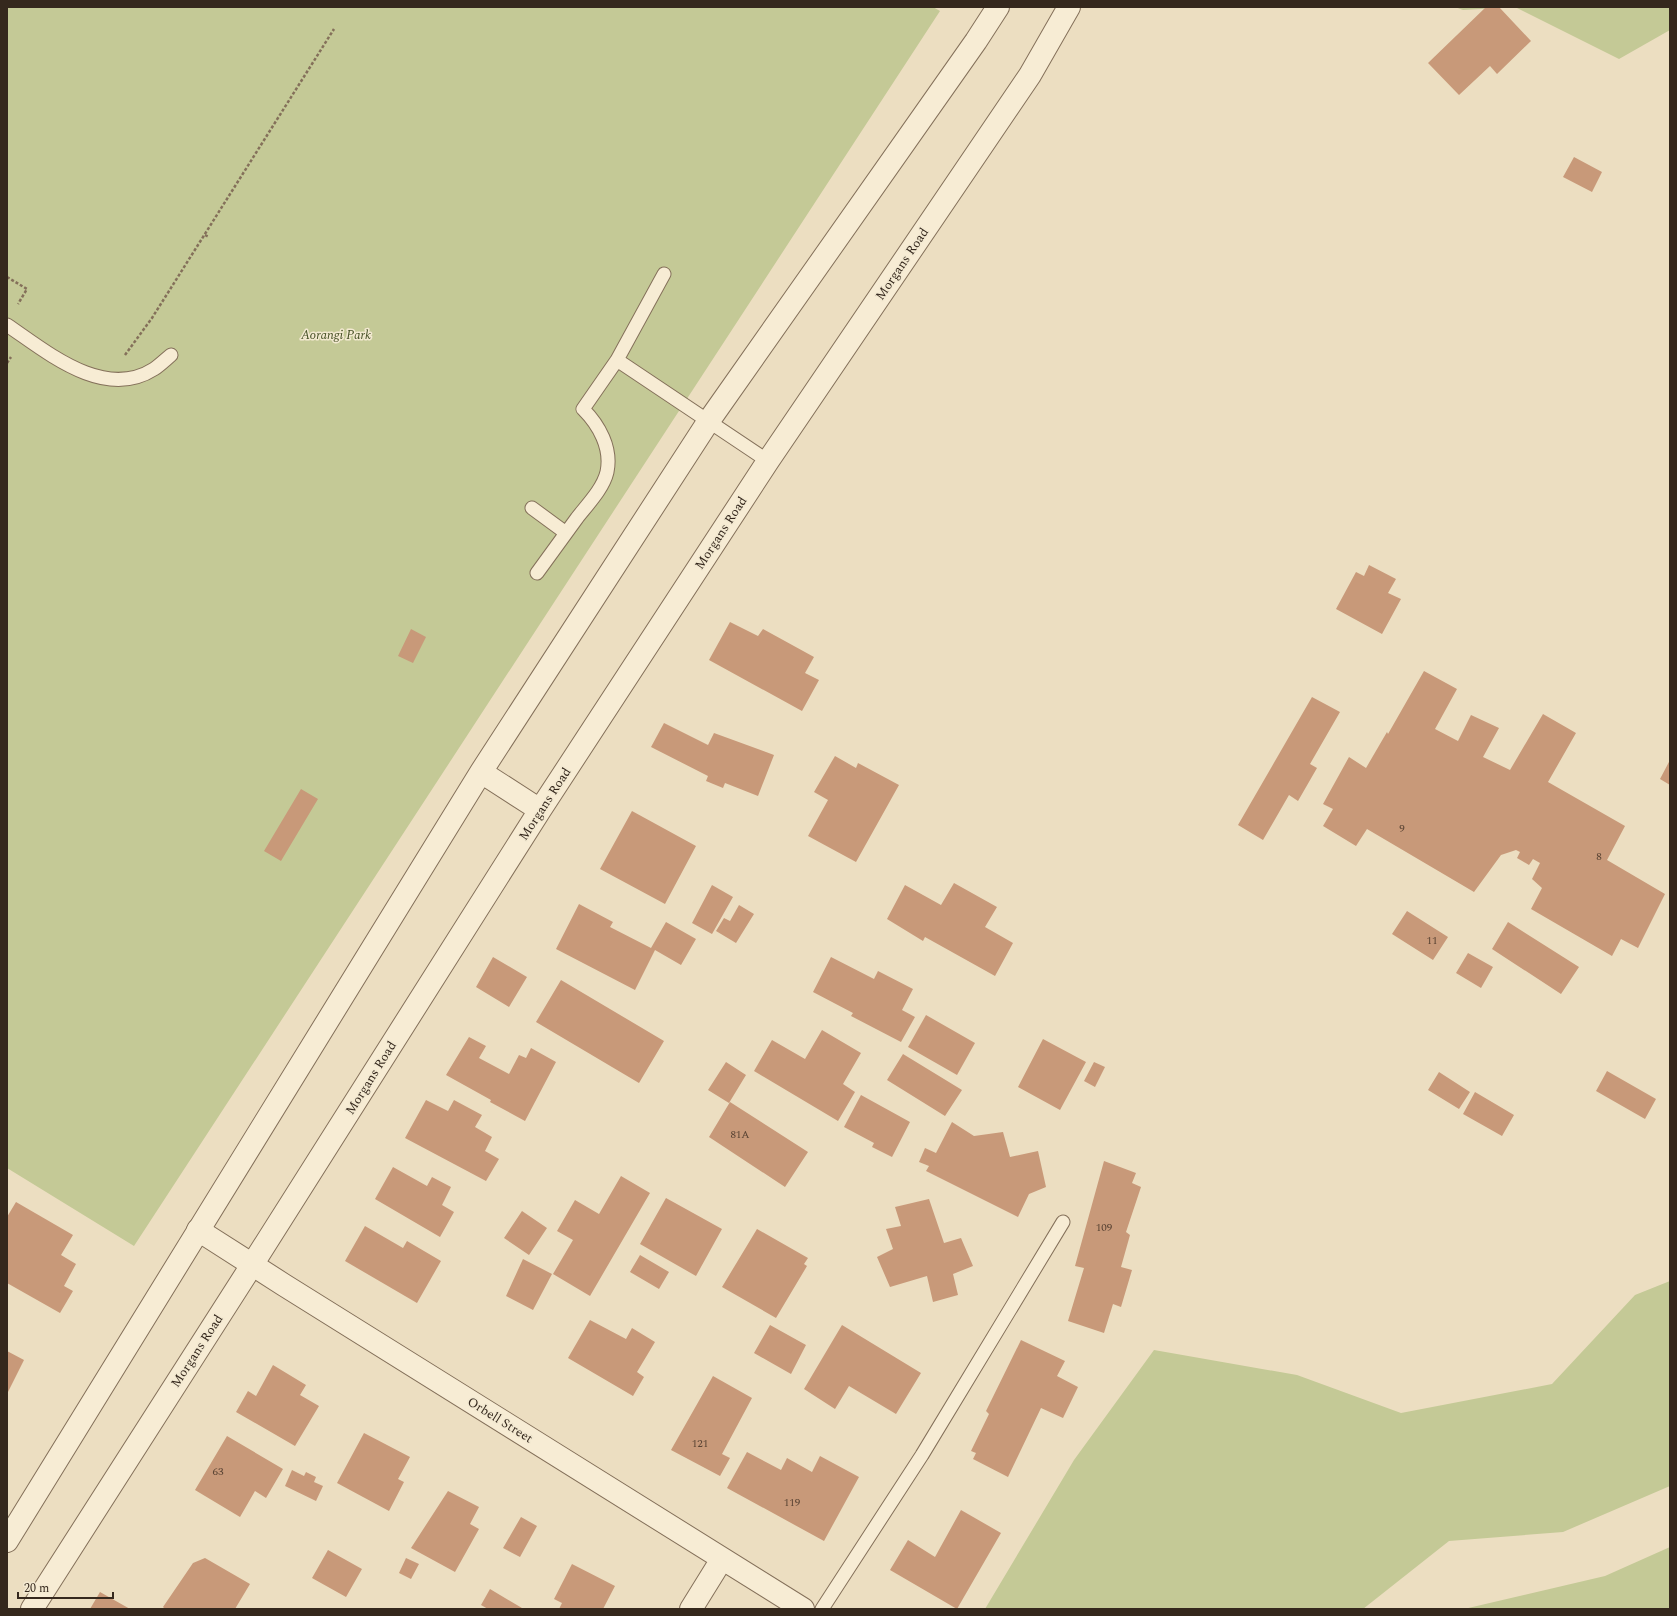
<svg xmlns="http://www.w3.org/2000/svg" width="1677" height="1616" viewBox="0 0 1677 1616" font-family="Spectral,serif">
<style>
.green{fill:#c4c996}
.building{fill:#c89979}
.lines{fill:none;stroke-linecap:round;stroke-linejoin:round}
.service-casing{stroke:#84705a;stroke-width:15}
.minor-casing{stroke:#84705a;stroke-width:24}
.tertiary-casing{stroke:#84705a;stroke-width:24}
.path{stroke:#84705a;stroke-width:2.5;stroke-dasharray:3 2;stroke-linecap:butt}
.service{stroke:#f7ecd4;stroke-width:13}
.minor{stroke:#f7ecd4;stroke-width:22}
.tertiary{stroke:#f7ecd4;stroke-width:22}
.labels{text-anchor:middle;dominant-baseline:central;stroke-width:3;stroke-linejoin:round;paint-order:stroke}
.number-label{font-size:11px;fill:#5a4434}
.street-label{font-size:13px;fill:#35281d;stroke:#f3e9d1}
.park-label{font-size:13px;font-style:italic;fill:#465025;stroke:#f3e9d1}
</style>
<rect width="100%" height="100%" fill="#ecdec1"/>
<!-- green -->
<path class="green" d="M7 7H933L940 11 134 1246 7 1168Z
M1455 7H1670V30L1619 59 1515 7 1463 10Z
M1670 1281V1486L1563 1532 1449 1541 1363 1609H985L1074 1460 1154 1350 1297 1375 1401 1413 1552 1384 1635 1295Z
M1670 1547V1609H1464L1605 1576Z"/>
<!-- building -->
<path class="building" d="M1486 7H1499L1531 41 1497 74 1490 66 1459 95 1428 63Z
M1574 157 1602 172 1592 192 1563 177Z
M1369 565 1396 579 1388 593 1401 599 1382 634 1336 609 1356 572 1364 576Z
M730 622 758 636 763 629 814 657 805 673 819 680 802 711 709 660Z
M411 629 426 637 413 663 398 656Z
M1424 671 1457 689 1435 729 1458 741 1471 715 1499 728 1483 757 1510 770 1543 714 1576 733 1548 782 1625 826 1607 860 1665 894 1638 948 1621 939 1612 956 1531 909 1542 888 1532 879 1540 863 1533 859 1529 865 1517 858 1520 852 1516 850 1501 855 1474 892 1367 829 1356 846 1323 826 1333 809 1323 804 1349 757 1366 768 1387 732 1388 734Z
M1312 697 1340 712 1310 764 1317 768 1298 801 1289 795 1263 840 1238 825Z
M664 723 708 745 714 733 774 755 758 796 725 783 723 788 706 781 708 776 651 747Z
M835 756 856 768 858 763 899 785 856 862 808 836 828 800 814 792Z
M1670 760V785L1660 779Z
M301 789 318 799 281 861 264 851Z
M632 811 696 846 665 904 600 869Z
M954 883 997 907 985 927 1013 943 995 976 925 937 923 941 887 919 905 885 941 905Z
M712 885 733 897 712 934 692 923Z
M579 904 613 922 610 927 651 948 666 922 696 939 681 965 655 950 635 990 556 949Z
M739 905 754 914 736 943 716 931 724 918 730 921Z
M1407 911 1448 937 1433 960 1392 934Z
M1508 922 1579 967 1561 994 1492 949Z
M1468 953 1493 967 1481 988 1456 973Z
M493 957 527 977 509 1007 476 987Z
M831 957 874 979 878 971 913 989 902 1010 915 1017 901 1042 851 1016 853 1013 813 992Z
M561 980 664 1041 639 1083 536 1022Z
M926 1015 975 1043 957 1075 908 1047Z
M822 1030 861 1053 843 1084 855 1092 838 1121 754 1071 772 1040 805 1059Z
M469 1037 486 1046 479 1058 509 1074 519 1055 526 1058 531 1048 556 1062 525 1121 490 1102 491 1100 446 1075Z
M1043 1039 1086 1062 1060 1110 1018 1087Z
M903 1054 962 1090 945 1116 887 1080Z
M726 1062 746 1075 729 1103 708 1090Z
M1094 1062 1105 1067 1095 1087 1084 1081Z
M1607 1071 1656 1099 1645 1119 1596 1091Z
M1439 1072 1470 1092 1459 1109 1428 1090Z
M1475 1092 1514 1115 1502 1136 1463 1114Z
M861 1095 910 1122 892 1157 872 1147 874 1143 844 1127Z
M426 1100 448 1111 454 1100 482 1115 475 1127 492 1137 485 1151 499 1159 486 1181 405 1138Z
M730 1102 808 1152 785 1187 709 1137Z
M952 1122 974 1136 1003 1132 1010 1157 1038 1151 1046 1187 1029 1194 1018 1217 926 1171 929 1166 919 1162 925 1148 936 1153Z
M1104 1161 1136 1173 1132 1183 1141 1187 1126 1232 1130 1235 1121 1267 1132 1270 1121 1307 1113 1304 1104 1333 1068 1321 1084 1268 1075 1266Z
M393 1167 427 1186 432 1177 451 1187 442 1205 454 1212 440 1237 375 1199Z
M621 1176 650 1193 590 1296 553 1274 573 1240 557 1231 575 1200 599 1214Z
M666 1198 722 1229 696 1276 640 1244Z
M929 1199 944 1243 961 1238 973 1266 953 1274 958 1295 933 1302 927 1276 890 1287 877 1257 893 1249 886 1229 901 1226 895 1207Z
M16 1202 73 1235 61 1255 76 1264 64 1286 73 1291 60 1313 7 1283V1217Z
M522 1211 547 1228 529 1255 504 1238Z
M365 1226 403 1248 407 1241 441 1261 417 1303 345 1261Z
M757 1229 808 1258 804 1264 807 1266 776 1318 722 1287Z
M640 1255 669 1272 659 1289 630 1272Z
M523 1259 552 1274 533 1310 506 1296Z
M590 1320 626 1339 632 1328 655 1342 637 1372 644 1377 633 1396 568 1358Z
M770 1325 806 1345 791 1374 754 1353Z
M842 1325 921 1373 896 1414 849 1386 835 1409 804 1389Z
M1021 1340 1065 1361 1057 1376 1078 1387 1063 1418 1041 1408 1008 1477 973 1459 976 1453 971 1451 989 1414 986 1411Z
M7 1351 24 1360 7 1394Z
M273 1365 306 1385 300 1395 319 1406 295 1446 236 1412 248 1391 256 1396Z
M713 1376 752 1398 722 1454 730 1458 720 1476 671 1450Z
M364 1433 410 1457 398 1479 404 1482 389 1511 337 1483Z
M227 1436 283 1469 266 1498 255 1491 240 1517 195 1490Z
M747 1452 781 1470 787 1458 812 1472 820 1456 859 1477 824 1541 727 1488Z
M292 1470 304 1476 306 1472 316 1477 314 1482 323 1486 316 1501 285 1486Z
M448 1491 479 1507 470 1524 479 1529 455 1572 411 1548Z
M961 1510 1001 1533 957 1609 890 1570 908 1540 935 1557Z
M521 1517 537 1526 520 1557 503 1548Z
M328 1550 362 1569 346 1597 312 1578Z
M205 1558 250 1584 235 1609H165L163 1607 193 1563Z
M406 1558 419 1564 411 1579 399 1573Z
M572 1564 615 1586 603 1609H559L562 1603 554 1599Z
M490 1589 522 1608 521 1609H488L481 1605Z
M100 1592 130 1609H90Z"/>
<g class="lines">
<!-- service casing -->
<g class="service-casing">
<path id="service" d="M664 274 617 360 768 461
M7 325C47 352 104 401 154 369 160 365 165 360 171 355
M532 508 566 533
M537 573C550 555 564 536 577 518 587 505 603 489 607 472 612 448 599 425 583 409L617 360
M822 1609 922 1455 1063 1222"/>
</g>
<!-- minor casing -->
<g class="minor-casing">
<path id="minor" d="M198 1230 284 1285 803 1609
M691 1609 722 1559"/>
</g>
<!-- tertiary casing -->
<g class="tertiary-casing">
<path id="tertiary" d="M481 772 540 810
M7 1541 481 772 708 422 976 41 998 7
M32 1609 252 1265 540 810 768 461 1030 75 1069 7"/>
</g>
<!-- path -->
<path class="path" d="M205 235 209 237
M7 277 27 289 18 304
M125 355 152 318 334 29
M7 363 11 357"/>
<!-- service -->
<use href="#service" class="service"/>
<!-- minor -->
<use href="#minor" class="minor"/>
<!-- tertiary -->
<use href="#tertiary" class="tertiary"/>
</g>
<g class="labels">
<!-- number labels -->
<g class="number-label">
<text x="1402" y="828">9</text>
<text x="1599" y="856">8</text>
<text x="1432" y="940">11</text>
<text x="740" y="1134">81A</text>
<text x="1104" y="1227">109</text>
<text x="700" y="1443">121</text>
<text x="218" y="1471">63</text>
<text x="792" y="1502">119</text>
</g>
<!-- street labels -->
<g class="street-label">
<text transform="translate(902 264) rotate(-56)">Morgans Road</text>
<text transform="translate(721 533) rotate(-57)">Morgans Road</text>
<text transform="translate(545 804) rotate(-57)">Morgans Road</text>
<text transform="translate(371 1078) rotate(-58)">Morgans Road</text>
<text transform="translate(197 1351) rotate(-57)">Morgans Road</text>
<text transform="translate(500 1420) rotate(32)">Orbell Street</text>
</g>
<!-- park labels -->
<g class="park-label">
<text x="336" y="335">Aorangi Park</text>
</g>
</g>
<!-- border -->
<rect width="1677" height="1616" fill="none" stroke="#35281d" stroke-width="16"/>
<!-- scale -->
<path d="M18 1592v6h95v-6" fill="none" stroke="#35281d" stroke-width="2"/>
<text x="24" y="1592" font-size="12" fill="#35281d" stroke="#f3e9d1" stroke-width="3" paint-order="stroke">20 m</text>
</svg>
